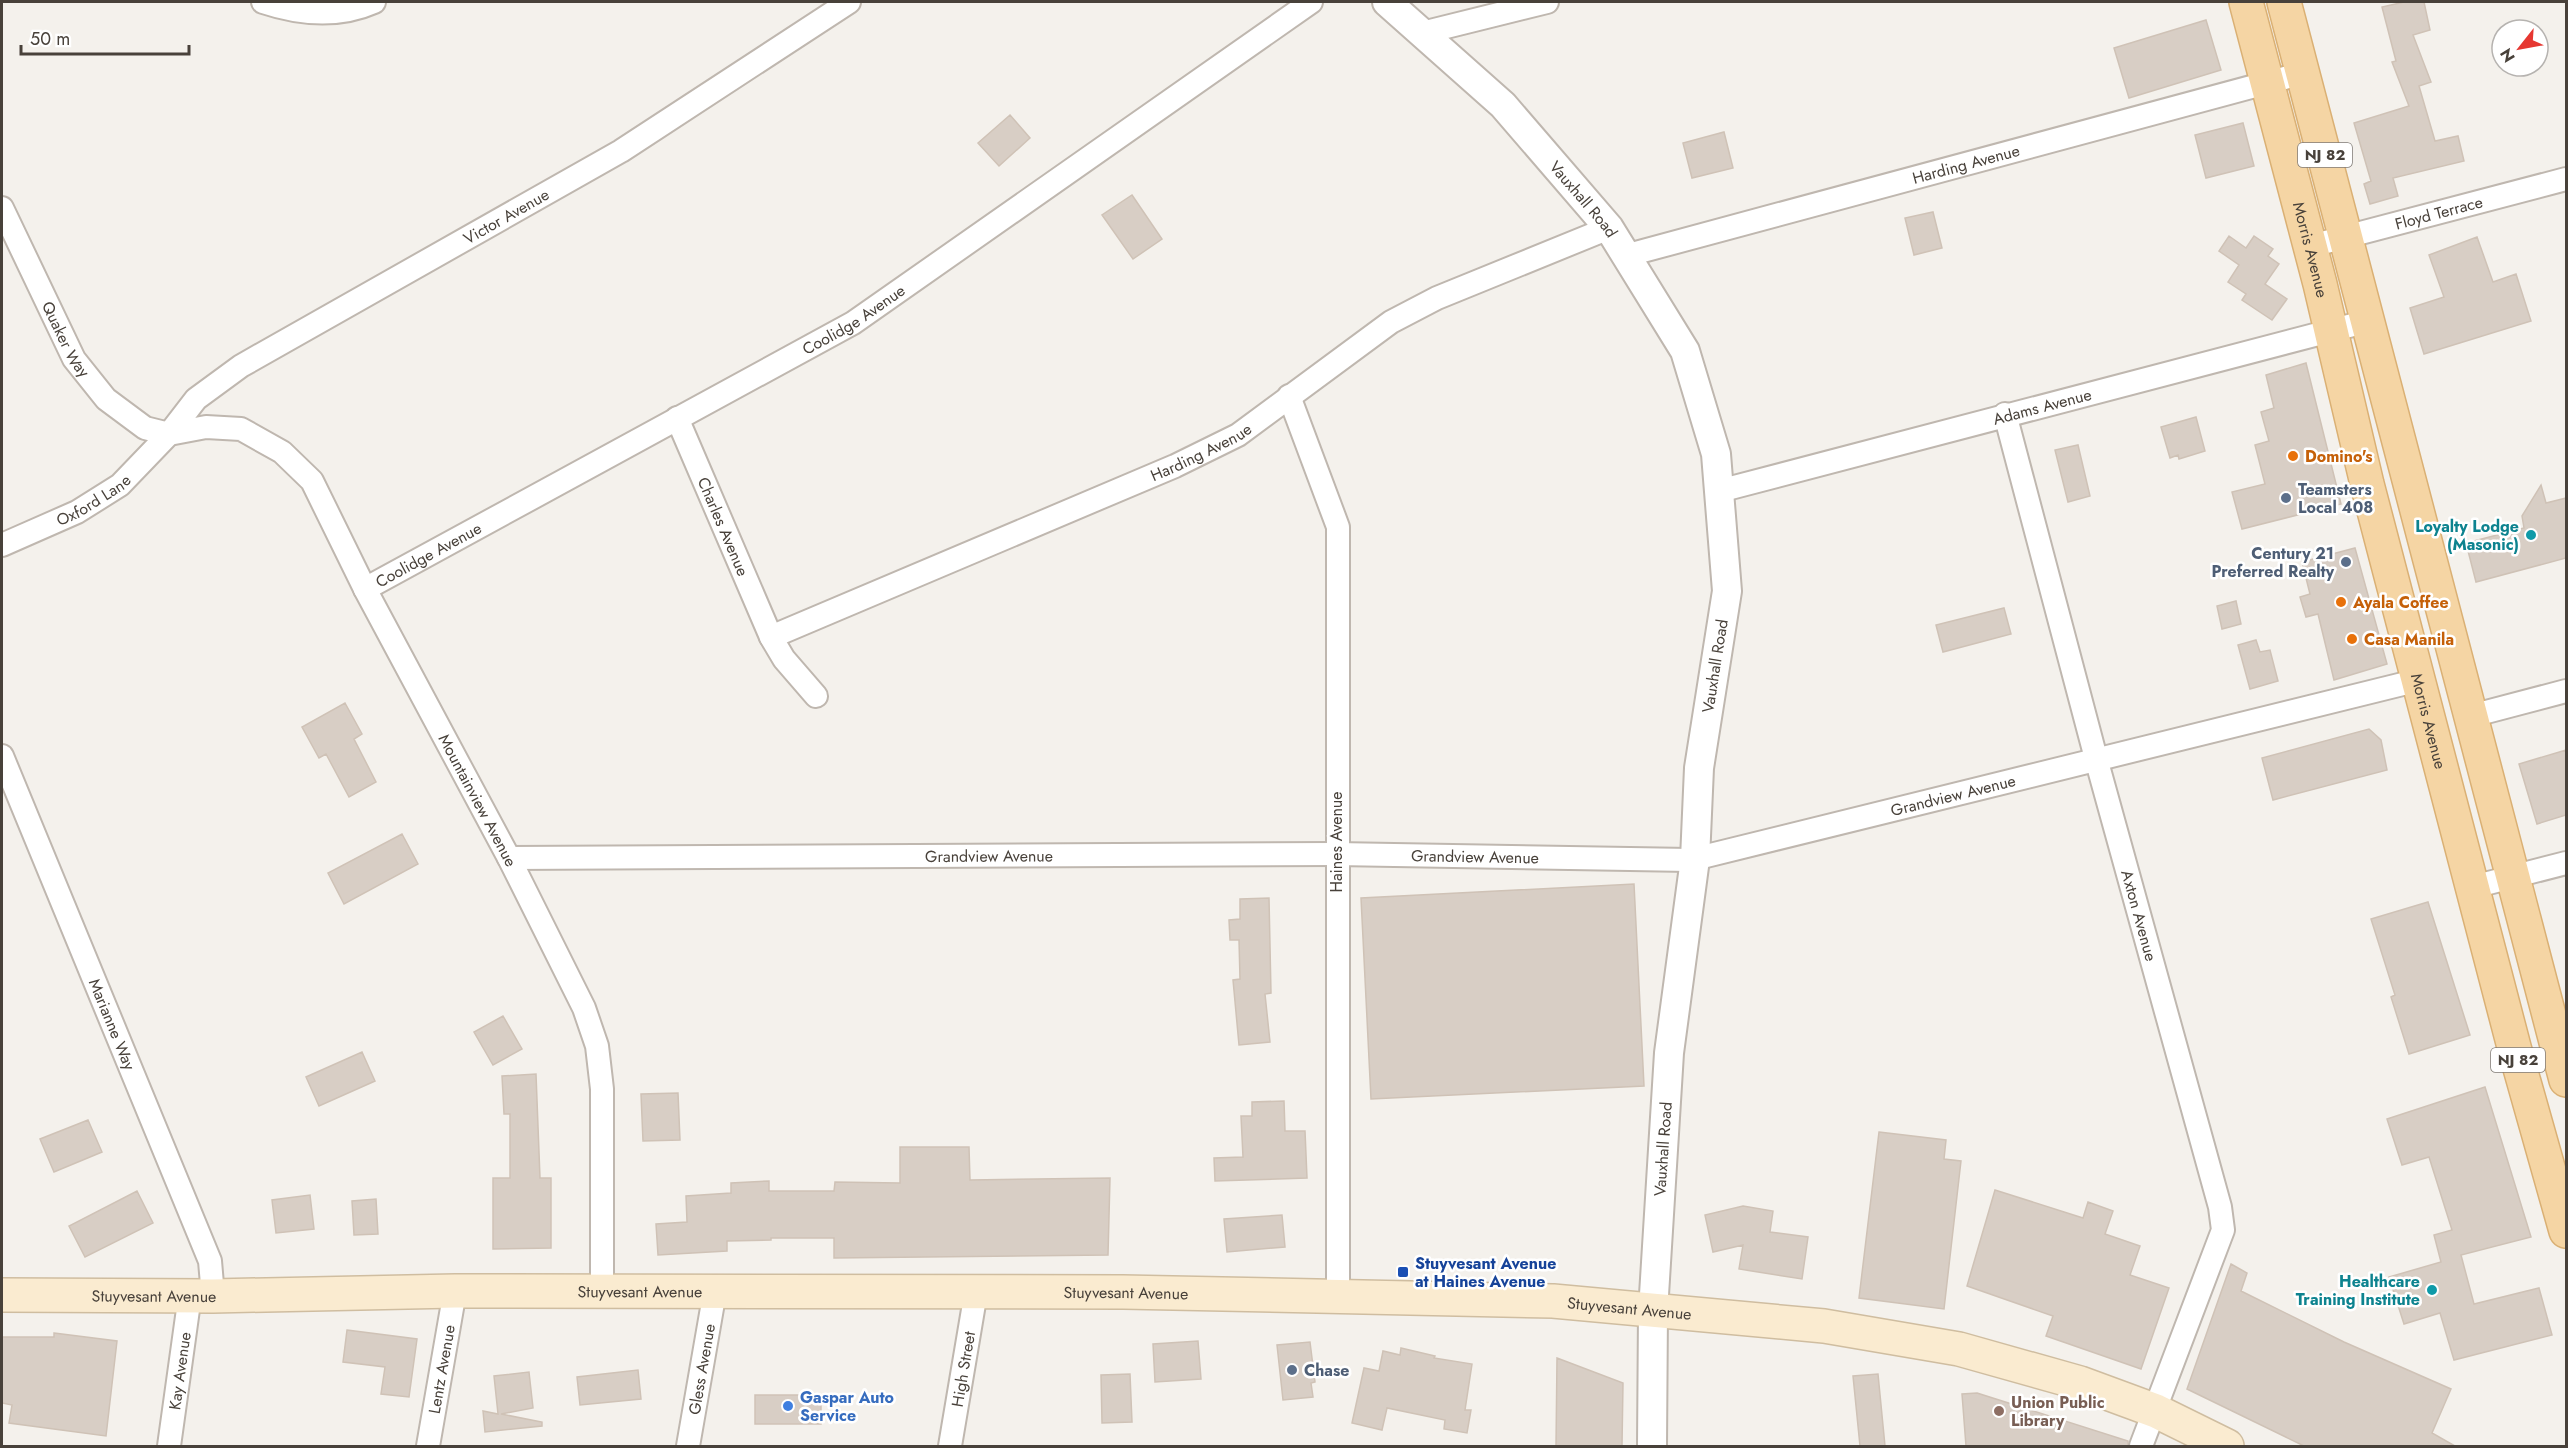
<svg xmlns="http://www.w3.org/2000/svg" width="2568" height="1448" viewBox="0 0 2568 1448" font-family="Jost,sans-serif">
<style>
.building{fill:#d8cec5;stroke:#cfc2b6;stroke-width:1.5}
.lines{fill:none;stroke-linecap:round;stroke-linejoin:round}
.minor-casing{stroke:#bfb7af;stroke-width:26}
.tertiary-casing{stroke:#bfb7af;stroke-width:32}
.secondary-casing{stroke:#cfbda0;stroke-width:36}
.primary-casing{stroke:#dab074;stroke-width:36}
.minor{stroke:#fff;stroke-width:22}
.tertiary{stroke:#fff;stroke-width:28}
.secondary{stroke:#faebd0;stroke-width:33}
.primary{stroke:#f5d5a4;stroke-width:33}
.food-dot{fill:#e8710a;stroke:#fff;stroke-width:2}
.service-dot{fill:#5c6f8a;stroke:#fff;stroke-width:2}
.culture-dot{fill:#0f9aa8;stroke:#fff;stroke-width:2}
.transit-dot{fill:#1a4fb4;stroke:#fff;stroke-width:2}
.shop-dot{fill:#3f7fe0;stroke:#fff;stroke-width:2}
.education-dot{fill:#8d6e63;stroke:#fff;stroke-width:2}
.labels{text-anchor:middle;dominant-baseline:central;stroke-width:5;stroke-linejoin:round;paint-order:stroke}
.shield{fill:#fff;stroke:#7f7a75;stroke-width:1.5}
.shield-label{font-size:15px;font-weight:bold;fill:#48413a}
.street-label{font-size:16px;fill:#48413a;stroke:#fff}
.food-label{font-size:16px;font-weight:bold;fill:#c56008;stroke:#fff;text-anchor:start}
.service-label{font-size:16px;font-weight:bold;fill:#4e5e75;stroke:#fff;text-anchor:start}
.culture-label{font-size:16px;font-weight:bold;fill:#0d838f;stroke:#fff;text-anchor:end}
.transit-label{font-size:16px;font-weight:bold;fill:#164399;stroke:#fff;text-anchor:start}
.shop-label{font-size:16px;font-weight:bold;fill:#366cbe;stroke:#fff;text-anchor:start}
.education-label{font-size:16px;font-weight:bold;fill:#785e54;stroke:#fff;text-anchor:start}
</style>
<rect width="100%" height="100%" fill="#f4f1ec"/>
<!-- building -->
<path class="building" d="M2404 2H2424L2430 30 2413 35 2431 82 2419 86 2435 141 2458 136 2464 161 2393 178 2398 196 2370 204 2364 184 2371 181 2354 123 2409 106 2392 62 2396 61 2382 7Z
M2206 20 2221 70 2129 98 2114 48Z
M1010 115 1030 138 999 166 978 143Z
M2243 123 2254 166 2206 178 2195 135Z
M1724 132 1733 168 1692 178 1683 143Z
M1132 195 1162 239 1133 259 1102 215Z
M1933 212 1942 248 1914 255 1905 218Z
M2229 236 2246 248 2254 236 2273 249 2268 256 2279 264 2265 284 2287 299 2272 320 2242 300 2246 294 2228 282 2239 265 2219 251Z
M2477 237 2493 282 2516 274 2531 321 2424 354 2410 308 2444 297 2429 255Z
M2306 363 2341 504 2242 529 2232 492 2265 484 2255 445 2269 441 2261 412 2274 408 2266 375Z
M2196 417 2205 451 2179 459 2178 455 2170 458 2161 427Z
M2078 445 2090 496 2068 502 2055 450Z
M2541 485 2546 503 2566 498V558L2476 582 2466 543 2524 528 2522 516Z
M2355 548 2387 664 2334 680 2318 614 2306 617 2300 597 2310 594 2302 562Z
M2236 601 2241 624 2222 629 2217 606Z
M2004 608 2011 634 1943 652 1936 625Z
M2256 640 2260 652 2270 650 2278 681 2250 689 2238 645Z
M345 703 362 734 354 739 376 782 349 797 326 754 319 758 302 727Z
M2369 729 2381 740 2387 770 2273 800 2262 758Z
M2566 750V815L2537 824 2519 764Z
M402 834 418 864 344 904 328 873Z
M1634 884 1644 1086 1371 1099 1361 898Z
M1269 898 1271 993 1265 994 1270 1042 1239 1045 1233 980 1240 979 1239 940H1230L1229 920 1240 919V899Z
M2428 902 2470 1035 2409 1054 2391 997 2395 995 2371 919Z
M503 1016 522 1049 493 1065 474 1032Z
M362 1052 375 1081 319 1106 306 1077Z
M536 1074 540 1178H551V1248L493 1249V1178H510V1114H504L502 1076Z
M2485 1087 2531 1237 2461 1255 2474 1304 2539 1288 2552 1335 2454 1360 2440 1313 2404 1324 2389 1277 2441 1262 2434 1235 2452 1230 2429 1157 2402 1165 2387 1119Z
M678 1093 680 1140 643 1141 641 1094Z
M1284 1101 1285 1131H1305L1307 1178 1215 1181 1214 1158 1243 1157 1241 1116H1252V1102Z
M88 1120 102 1152 54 1172 40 1139Z
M1879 1132 1946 1140 1944 1159 1961 1161 1944 1309 1859 1298Z
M900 1147H969L970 1180 1110 1178 1108 1255 834 1258V1238H771V1240L727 1241V1251L658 1255 656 1224 687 1222 686 1196 731 1193V1183L769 1181V1191H834L835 1182 900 1183Z
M1995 1190 2083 1218 2088 1202 2113 1211 2105 1234 2140 1246 2130 1275 2169 1288 2141 1369 2046 1336 2053 1316 1967 1286Z
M137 1191 153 1223 85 1257 69 1226Z
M310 1195 314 1229 276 1233 272 1200Z
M376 1199 378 1234 354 1235 352 1201Z
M1743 1206 1773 1211 1770 1232 1808 1237 1802 1279 1739 1269 1743 1245 1713 1252 1705 1215Z
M1282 1215 1285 1247 1227 1252 1224 1219Z
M2231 1264 2247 1273 2241 1291 2344 1342 2451 1389 2432 1433 2455 1446H2304L2187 1389Z
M347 1330 417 1339 409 1397 381 1394 385 1367 343 1362Z
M54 1333 117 1341 106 1436 9 1423 12 1405 2 1403V1337H54Z
M1198 1341 1201 1379 1155 1382 1153 1344Z
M1310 1342 1315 1382 1311 1383 1313 1397 1283 1400 1277 1345Z
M1401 1348 1435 1356 1434 1358 1472 1364 1465 1410H1471L1467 1433 1444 1429 1445 1420 1387 1408 1382 1430 1352 1423 1364 1368 1379 1371 1383 1351 1400 1355Z
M1557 1358 1623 1383 1622 1446H1556Z
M638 1370 641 1399 580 1405 577 1377Z
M529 1372 533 1408 501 1414 542 1422V1426L485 1432 483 1411 498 1414 494 1376Z
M1130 1374 1132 1422 1102 1423 1101 1375Z
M1878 1374 1885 1446H1860L1853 1376Z
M1977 1393 2128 1441V1446H1966L1962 1394Z
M755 1395H821V1424H755Z"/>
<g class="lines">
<!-- minor casing -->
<g class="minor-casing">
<g id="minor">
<path d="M263 2C299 14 338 18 374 2"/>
<path d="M1422 33 1547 2"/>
<path id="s1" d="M2 208 74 359 106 399 145 428 169 434 206 427 241 429 282 452 312 481 365 589 509 858 584 1008 597 1046 602 1089V1293"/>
<path id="s2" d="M2311 246 2566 179"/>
<path id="s3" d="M1628 255 2303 73"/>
<path d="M1289 396 1338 527V1297"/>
<path id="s4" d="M2005 414 2097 762 2220 1207 2223 1230 2141 1446"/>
<path id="s5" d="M677 418 771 637 784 659 816 696"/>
<path id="s6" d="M1719 491 2368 321"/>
<path id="s7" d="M2 545 77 512 120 485 169 434 196 399 241 366 621 151 849 2"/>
<path id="s8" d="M365 589 853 323 1311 2"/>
<path id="s9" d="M771 637 1175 466 1238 435 1391 322 1437 298 1609 228"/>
<path d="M2471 716 2566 691"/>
<path id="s10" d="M2 756 210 1261 213 1296"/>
<path id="s11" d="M509 858 1336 854 1690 860 2419 680"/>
<path d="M2473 887 2566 863"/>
<path id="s12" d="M169 1446 190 1295"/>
<path id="s13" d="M428 1446 455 1291"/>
<path id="s14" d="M688 1446 715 1291"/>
<path id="s15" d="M950 1446 976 1292"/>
</g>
</g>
<!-- tertiary casing -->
<g class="tertiary-casing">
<g id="tertiary">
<path id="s16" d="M1387 2 1503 105 1609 228 1685 351 1716 454 1727 591 1699 768 1695 859 1669 1053 1653 1311 1652 1446"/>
</g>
</g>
<!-- secondary casing -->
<g class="secondary-casing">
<g id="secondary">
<path id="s17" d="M2 1295 213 1296 455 1291 1123 1292 1553 1301 1824 1326 1959 1349 2080 1383 2156 1411 2227 1446"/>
</g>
</g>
<!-- primary casing -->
<g class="primary-casing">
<g id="primary">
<path id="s18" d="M2246 2 2320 284 2367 484 2514 1047 2566 1231"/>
<path d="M2284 2 2566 1080"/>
</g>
</g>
<!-- minor -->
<use href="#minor" class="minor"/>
<!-- tertiary -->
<use href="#tertiary" class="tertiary"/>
<!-- secondary -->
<use href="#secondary" class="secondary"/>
<!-- primary -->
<use href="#primary" class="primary"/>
</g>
<!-- markers -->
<g class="food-dot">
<circle cx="2293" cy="456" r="6"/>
<circle cx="2341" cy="602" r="6"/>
<circle cx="2352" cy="639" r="6"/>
</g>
<g class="service-dot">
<circle cx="2286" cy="498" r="6"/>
<circle cx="2346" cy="562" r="6"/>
<circle cx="1292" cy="1370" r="6"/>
</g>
<g class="culture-dot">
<circle cx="2531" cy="535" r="6"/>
<circle cx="2432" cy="1290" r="6"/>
</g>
<rect class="transit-dot" x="1397" y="1266" width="12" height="12" rx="3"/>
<circle class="shop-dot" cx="788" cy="1406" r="6"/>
<circle class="education-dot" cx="1999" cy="1411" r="6"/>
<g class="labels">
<!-- shield labels -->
<g class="shield">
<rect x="2298" y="143" width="54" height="24" rx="4.5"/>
<rect x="2491" y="1048" width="54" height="24" rx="4.5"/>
</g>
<g class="shield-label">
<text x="2325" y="155">NJ 82</text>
<text x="2518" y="1060">NJ 82</text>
</g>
<!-- street labels -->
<g class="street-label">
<text stroke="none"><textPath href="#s3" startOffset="350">Harding Avenue</textPath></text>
<text stroke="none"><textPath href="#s16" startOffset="279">Vauxhall Road</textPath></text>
<text stroke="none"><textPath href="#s2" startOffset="132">Floyd Terrace</textPath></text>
<text stroke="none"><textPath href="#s7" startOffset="608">Victor Avenue</textPath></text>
<text stroke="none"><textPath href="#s18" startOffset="256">Morris Avenue</textPath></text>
<text stroke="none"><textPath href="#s8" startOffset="558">Coolidge Avenue</textPath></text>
<text stroke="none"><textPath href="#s1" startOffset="146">Quaker Way</textPath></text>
<text stroke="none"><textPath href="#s6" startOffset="334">Adams Avenue</textPath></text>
<text stroke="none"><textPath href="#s9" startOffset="468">Harding Avenue</textPath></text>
<text stroke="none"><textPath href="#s7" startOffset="102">Oxford Lane</textPath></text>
<text stroke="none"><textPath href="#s5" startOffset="118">Charles Avenue</textPath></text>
<text stroke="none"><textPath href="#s8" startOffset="72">Coolidge Avenue</textPath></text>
<text transform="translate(1715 666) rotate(-81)">Vauxhall Road</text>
<text stroke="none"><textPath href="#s18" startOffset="742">Morris Avenue</textPath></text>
<text stroke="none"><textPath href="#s11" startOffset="1452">Grandview Avenue</textPath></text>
<text stroke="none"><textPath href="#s1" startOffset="813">Mountainview Avenue</textPath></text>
<text transform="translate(1336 842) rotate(-90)">Haines Avenue</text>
<text stroke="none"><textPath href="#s11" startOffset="480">Grandview Avenue</textPath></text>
<text stroke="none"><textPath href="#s11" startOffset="966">Grandview Avenue</textPath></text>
<text stroke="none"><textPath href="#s4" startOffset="519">Axton Avenue</textPath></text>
<text stroke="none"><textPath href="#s10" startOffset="290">Marianne Way</textPath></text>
<text transform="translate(1663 1149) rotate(-86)">Vauxhall Road</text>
<text stroke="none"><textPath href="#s17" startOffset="638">Stuyvesant Avenue</textPath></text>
<text stroke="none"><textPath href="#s17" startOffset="1124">Stuyvesant Avenue</textPath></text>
<text stroke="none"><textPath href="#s17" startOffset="152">Stuyvesant Avenue</textPath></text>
<text stroke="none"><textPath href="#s17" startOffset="1628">Stuyvesant Avenue</textPath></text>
<text stroke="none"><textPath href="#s13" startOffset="78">Lentz Avenue</textPath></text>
<text stroke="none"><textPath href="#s14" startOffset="78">Gless Avenue</textPath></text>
<text stroke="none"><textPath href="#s15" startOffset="78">High Street</textPath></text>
<text stroke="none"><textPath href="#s12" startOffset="76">Kay Avenue</textPath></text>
</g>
<!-- food labels -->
<g class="food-label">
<text x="2305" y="456">Domino's</text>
<text x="2353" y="602">Ayala Coffee</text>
<text x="2364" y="639">Casa Manila</text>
</g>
<!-- service labels -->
<g class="service-label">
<text x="2298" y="489">Teamsters<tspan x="2298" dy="18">Local 408</tspan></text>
<text x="2334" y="553" text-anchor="end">Century 21<tspan x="2334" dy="18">Preferred Realty</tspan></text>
<text x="1304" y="1370">Chase</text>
</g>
<!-- culture labels -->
<g class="culture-label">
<text x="2519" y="526">Loyalty Lodge<tspan x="2519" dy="18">(Masonic)</tspan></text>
<text x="2420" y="1281">Healthcare<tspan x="2420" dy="18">Training Institute</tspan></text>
</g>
<!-- transit labels -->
<g class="transit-label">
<text x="1415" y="1263">Stuyvesant Avenue<tspan x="1415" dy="18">at Haines Avenue</tspan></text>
</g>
<!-- shop labels -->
<g class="shop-label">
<text x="800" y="1397">Gaspar Auto<tspan x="800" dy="18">Service</tspan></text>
</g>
<!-- education labels -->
<g class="education-label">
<text x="2011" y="1402">Union Public<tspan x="2011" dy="18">Library</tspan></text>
</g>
</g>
<!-- border -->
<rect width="2568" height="1448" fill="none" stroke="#48413a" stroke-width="6"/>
<!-- north arrow -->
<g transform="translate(2520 48) rotate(239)"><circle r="28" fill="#ffffff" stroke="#b6b3b0" stroke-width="1.5"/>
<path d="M0-4.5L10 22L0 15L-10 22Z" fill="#e63731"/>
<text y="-9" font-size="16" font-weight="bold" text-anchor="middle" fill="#48413a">N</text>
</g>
<!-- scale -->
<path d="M21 45v9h168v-9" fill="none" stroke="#48413a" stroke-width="3"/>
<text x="30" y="45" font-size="18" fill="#48413a" stroke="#ffffff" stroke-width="4.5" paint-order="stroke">50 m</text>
</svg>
